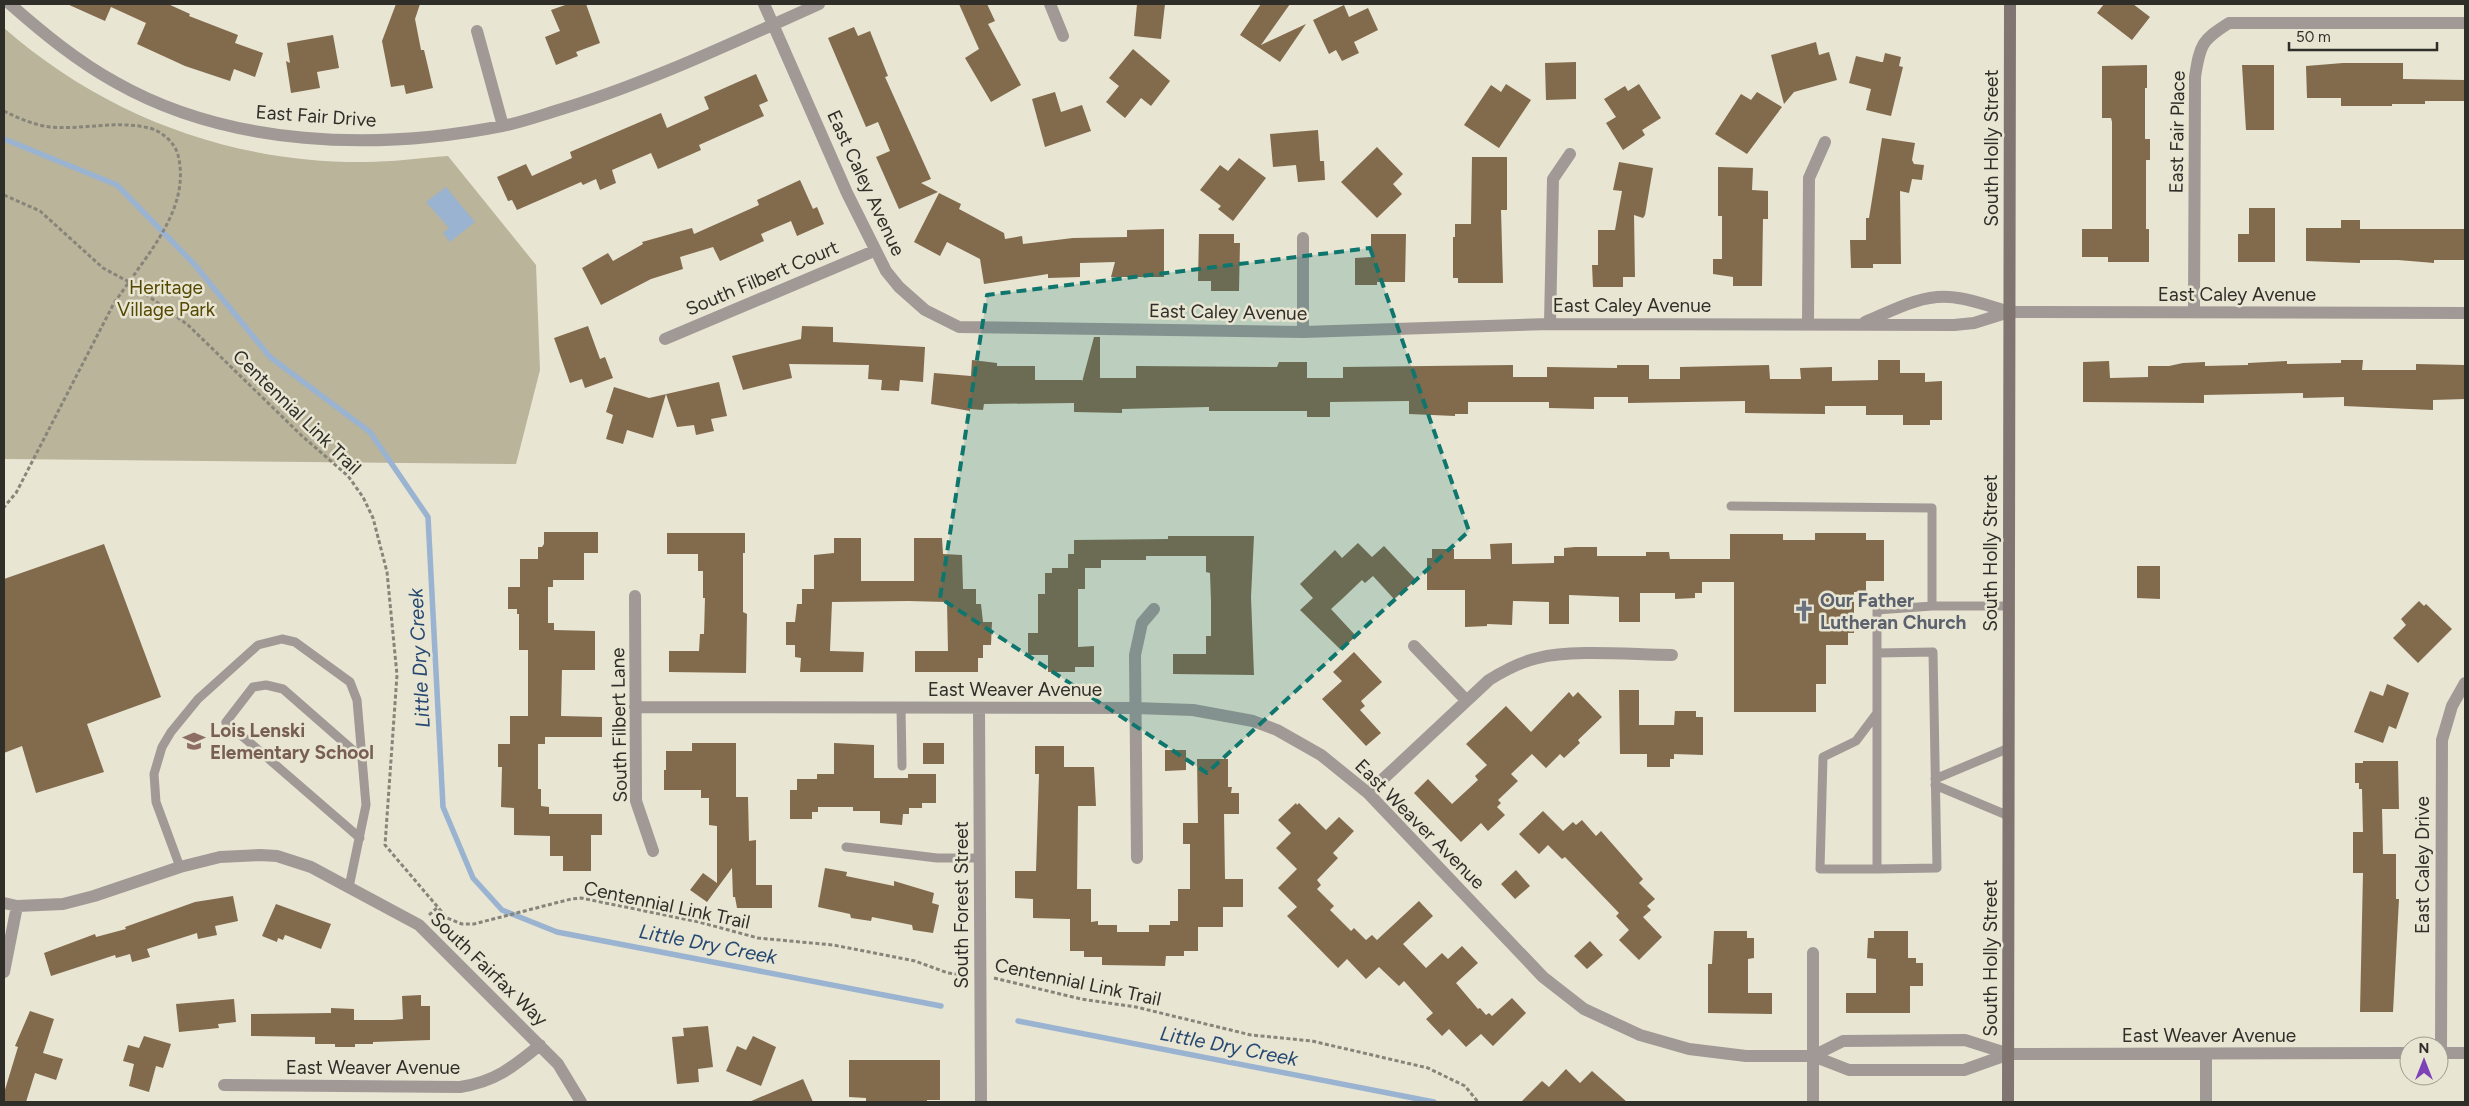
<svg xmlns="http://www.w3.org/2000/svg" width="2469" height="1106" viewBox="0 0 2469 1106" font-family="Figtree,sans-serif">
<style>
.green{fill:#bab49b}
.water{fill:#9ab3d1}
.lines{fill:none;stroke-linecap:round;stroke-linejoin:round}
.stream{stroke:#9ab3d1;stroke-width:5.5}
.building{fill:#826a4d}
.path{stroke:#878579;stroke-width:3;stroke-dasharray:4 2.5;stroke-linecap:butt}
.service{stroke:#a19996;stroke-width:9}
.minor{stroke:#a19996;stroke-width:12}
.secondary{stroke:#807570;stroke-width:12}
.marked{fill:#0f766e;fill-opacity:0.2;stroke:#0f766e;stroke-width:4;stroke-dasharray:10 6;stroke-linejoin:round}
.labels{text-anchor:middle;dominant-baseline:central;stroke-width:5;stroke-linejoin:round;paint-order:stroke}
.street-label{font-size:19px;fill:#302e28;stroke:#e8e5d3}
.park-label{font-size:19px;fill:#544700;stroke:#e8e5d3}
.worship-label{font-size:19px;font-weight:bold;fill:#5b616d;stroke:#e8e5d3;text-anchor:start}
.education-label{font-size:19px;font-weight:bold;fill:#785e54;stroke:#e8e5d3;text-anchor:start}
.water-label{font-size:20px;font-style:italic;fill:#254872;stroke:#e8e5d3}
</style>
<rect width="100%" height="100%" fill="#e8e5d3"/>
<!-- green -->
<path class="green" d="M4 28C105 116 230 163 365 162 392 162 420 158 448 156L536 265 540 370 516 464 4 459Z"/>
<!-- water -->
<path class="water" d="M446 187 475 222 450 242 443 233 449 228 426 202Z"/>
<g class="lines">
<!-- stream -->
<path class="stream" d="M4 139 117 185 194 264 270 357 370 432 428 517 443 807 473 878 502 910 557 932 941 1006
M1018 1021 1434 1102"/>
</g>
<!-- building -->
<path class="building" d="M67 4H168L190 14 189 16 238 35 235 43 263 53 255 77 234 69 230 81 185 66 137 44 146 23 111 7 105 21Z
M396 4H420L415 19 421 50H424L433 88 406 94 404 85 391 87 382 41Z
M568 4H586L600 43 576 52 578 56 556 65 545 37 560 31 551 10Z
M959 4H987L995 21 988 24 1021 85 991 102 965 58 979 49Z
M1137 4H1165L1161 39 1134 36Z
M1261 4H1290L1261 45 1306 24 1280 62 1240 35Z
M2104 4H2133L2150 17 2132 40 2097 13Z
M1344 5 1349 17 1368 8 1378 30 1354 42 1359 53 1342 61 1336 50 1329 54 1313 20Z
M854 27 858 36 870 31 888 76 885 77 931 179 921 183 938 192 899 209 876 157 890 151 878 122 866 127 828 38Z
M333 35 339 68 317 72 320 88 291 93 286 61 290 63 287 43Z
M1816 42 1819 55 1829 52 1837 80 1794 92 1784 104 1771 55Z
M1133 49 1170 81 1151 106 1141 98 1125 118 1106 102 1119 86 1109 78Z
M1885 53 1901 57 1899 66 1903 67 1891 116 1866 110 1871 89 1849 83 1856 56 1881 62H1883Z
M1576 62V99L1546 100 1545 63Z
M2343 63H2403V79L2465 80V101H2425V104H2392V106H2341V98H2307L2306 66Z
M2147 65V88H2145V139H2150V160H2146V229H2149V262H2108V257H2082V229H2112V122L2111 118H2102V66Z
M2242 65H2274V130H2246Z
M756 74 768 101 759 105 764 116 699 145 701 150 658 169 651 153 612 170 616 183 600 190 596 179 583 185 581 182 517 210 512 200 508 201 497 177 526 164 532 176 572 158 570 152 661 113 667 128 709 109 704 97Z
M1506 84 1531 100 1499 148 1464 125 1491 85 1501 92Z
M1639 84 1661 118 1642 130 1645 135 1623 150 1606 123 1616 117 1604 99 1625 86 1628 91Z
M1055 92 1061 112 1082 105 1091 131 1045 147 1032 99Z
M1757 92 1782 107 1747 154 1715 134 1741 94 1751 100Z
M1318 130 1320 161H1324L1325 180 1298 182 1296 165 1273 167 1270 134Z
M1882 138 1915 143 1912 160 1914 164 1924 165 1922 180 1912 179 1909 193 1900 191 1901 264H1873V268H1851L1850 240H1866V218H1869Z
M1377 147 1403 174 1393 184 1402 194 1377 218 1341 182Z
M1472 157H1507V210H1501L1503 283H1458V278H1453V237H1455V224H1471Z
M1239 158 1266 178 1233 221 1218 209 1221 206 1200 190 1220 165 1228 171Z
M1619 162 1653 168 1645 215 1643 218 1634 215 1635 277H1623V287H1593L1592 265H1598V230H1615L1622 191 1613 190Z
M1718 167 1753 168 1752 190 1768 191V219H1763L1762 286H1733V277L1713 274V259H1722V216H1718Z
M800 180 813 209 817 207 824 224 797 236 791 221 761 234 764 241 720 261 713 247 680 257 683 269 651 279 601 305 582 268 608 253 613 261 643 244 642 242 692 228 694 234 759 205 757 200Z
M939 193 961 204 959 209 1004 233 1005 239 1022 236 1023 244 1073 238 1127 237V230L1164 229V277H1111L1115 262 1080 263V277L1048 278V274L984 284 980 259 947 242 940 256 914 242Z
M2249 208H2275V262H2238V234H2249Z
M2341 220H2360V229H2465V260H2434V263L2398 260H2360V263L2306 261V228H2341Z
M1199 234H1234V243H1240L1239 291H1211V281H1198Z
M1371 234H1406L1405 282H1377V285H1355V258L1371 257Z
M588 326 600 359 605 357 613 378 585 388 582 379 570 383 554 338Z
M802 326 833 327V342L925 347 923 382 900 380 899 391 881 390 882 380 868 379 869 365 789 364 792 378 743 390 732 356 801 339Z
M1094 337H1100V378H1136V366L1277 367 1279 362H1307V378H1343V367L1513 365V377H1547V367L1617 368V365H1649V379H1680V367L1769 365 1770 379H1801L1800 368 1832 367V381L1878 380V360H1900V373H1925V382L1942 381V420H1930V425H1903V415H1866V406H1825V414L1745 413V401L1628 403V397H1594V409L1549 408V402H1468V414H1455V416L1409 414V401L1330 402V417H1307V411H1209V407L1122 409V413L1074 412V403L984 404 983 410 970 409V411L931 404 934 373 971 376 972 360 997 363V366H1035V380H1082V382Z
M2341 360H2363L2362 370H2416V364L2465 365V399L2433 400V410L2344 406V397L2303 398V393L2204 395V403L2083 402V362L2109 361 2110 378 2148 377V366H2169L2183 363 2205 362V366L2248 365V363L2287 361V364L2341 363Z
M719 382 727 416 711 419 714 431 696 435 694 425 677 427 666 394 653 438 627 430 623 444 606 439 613 415 606 412 614 387 649 398Z
M544 532H598V553H584V580H553V587H548V623H554V630L595 631V670H562L561 716 602 717V737H545V744H538V789H541V806L549 807V814H602V835H591V871H563V856H550V836L514 835V808L501 807 502 767H498V744H510V716H528V650H519V614H517V609H508V587H520V559H538V547H542L544 544Z
M667 533H745V553H743V612L747 614 746 673 669 672V651H699L700 634H704L705 598H703V571H698V554H667Z
M1815 533H1866V540H1884V581H1866V592H1854V633H1848V645H1826V684H1816V712H1734V582H1702V593H1695V598L1675 599V593H1640V622H1619V597L1569 595V624H1549V602L1513 601 1512 625 1487 624V626L1465 627V590H1427V558H1432V549H1454V559H1491L1490 544 1512 543V564L1554 563V556H1564V548L1575 547H1597V556H1646V552H1669L1670 559H1730V534H1783V540H1815Z
M1168 536H1254L1251 597 1254 675 1173 674V654H1206V636H1211V602L1210 573 1206 572V556H1146V560H1101V568H1085V589H1078V647L1094 646V667H1075V672H1048V655H1028V633H1038V594H1045V573H1052V568H1068V554H1074V540L1168 539Z
M834 538H861V581H914V538H942L943 554 962 555 963 589H976V604H981L983 622H992L991 645H983V658H978V672H915V651H948L947 602 908 601 832 602 830 651 864 652 863 672H800L801 658 795 657V645H786V622H795L797 604H802V589H814V555L834 553Z
M1358 543 1372 557 1384 546 1416 580 1394 599 1373 576 1365 583 1362 580 1342 599 1331 609 1356 636 1341 650 1300 610 1313 598 1300 584 1335 550 1342 558Z
M104 544 161 697 87 724 104 772 36 793 22 746 4 753V579Z
M2137 566H2160V599L2137 598Z
M2419 601 2424 606 2426 604 2452 629 2418 663 2393 638 2406 625 2401 619Z
M1354 652 1382 682 1361 701 1365 706 1360 710 1381 733 1366 746 1322 699 1342 681 1333 672Z
M2387 684 2409 693 2396 729 2389 726 2383 743 2354 732 2370 691 2383 696Z
M1619 690H1639V725H1674L1675 711H1696V717H1703V755L1674 754V759H1670V767H1647V754H1620Z
M1569 692 1573 697 1578 692 1602 717 1578 740 1580 743 1564 758 1560 754 1546 768 1532 754 1511 774 1518 781 1498 800 1501 803 1497 807 1505 815 1488 831 1481 823 1461 842 1414 793 1428 779 1452 804 1478 780 1475 776 1487 765 1466 744 1481 730 1506 706 1531 732Z
M692 743H736V797H748L749 841 756 840V885H772V908H737L735 897H733L732 868 707 902 690 890 703 873 717 883V826L709 825V798H701V790H664V770H666V751H692Z
M834 743 874 745V778H908V774H936V803H922V808H909V814H903L902 825 880 823V811H853V807H818V812H812V819H790V790H797V779H817V774H834Z
M923 743H944V764H923Z
M1035 746H1064V767H1094L1096 806H1078L1077 889H1091V922L1098 921V925H1117V932H1149V925H1170V921H1178V889H1190V844H1183V823H1198L1197 759H1228V787H1232L1231 793H1239V814H1224L1225 879H1243V907H1223V927H1198V951H1184V956H1166L1165 966 1102 965V957H1084V951H1070V919L1033 918V899L1015 898V871H1036L1039 774H1035Z
M1165 750H1186V770L1165 771Z
M2363 761H2398L2399 809H2382L2383 854H2396V899H2399L2393 1012H2360L2363 873H2353V832H2363L2362 789H2359V783H2355V763H2363Z
M1296 803 1297 805 1299 803 1326 830 1339 817 1354 831 1333 853 1338 858 1317 880 1321 885 1317 889 1334 906 1330 910 1351 931 1354 928 1366 940 1372 935 1377 940 1419 901 1433 916 1403 944 1426 968 1442 953 1448 959 1462 946 1478 963 1456 983 1478 1009 1480 1008 1486 1015 1489 1013 1492 1016 1512 998 1526 1013 1493 1046 1481 1034 1466 1047 1449 1029 1442 1036 1426 1019 1433 1013 1404 981 1399 986 1379 967 1366 979 1347 959 1338 968 1287 916 1297 907 1278 888 1297 869 1276 848 1291 833 1278 820Z
M1543 811 1563 831 1573 822 1576 825 1582 820 1596 836 1601 831 1643 879 1639 883 1655 899 1647 906 1651 910 1643 917 1662 937 1639 960 1619 940 1629 930 1616 916 1619 913 1595 888 1565 857 1562 859 1548 845 1539 854 1519 834Z
M825 868 847 872 846 876 894 886V881L934 893 932 903 939 905 933 933 913 930 912 925 872 917 871 921 851 918 850 914 818 907Z
M1516 870 1530 886 1515 899 1501 884Z
M233 896 238 921 215 926 217 935 198 939 197 933 147 949 150 957 132 962 130 954 116 958 115 955 51 976 44 953 95 934 96 937 126 929 125 927 195 902Z
M276 904 331 924 321 949 288 936 285 935 283 940 278 938 277 942 262 936Z
M1714 931H1747V938H1754V958L1748 959V993H1772V1014L1708 1013V964H1712Z
M1874 931H1908V958H1916V963H1923V986H1910V1013H1846V993H1876V959L1867 958 1868 938H1874Z
M1590 941 1603 955 1587 969 1574 956Z
M421 995V1006H430V1040L373 1042V1044H355V1047H335V1044H315V1037L251 1036V1014L331 1013V1008L354 1009V1020H393L403 1019 402 996Z
M234 999 236 1022 218 1024 219 1028 179 1032 176 1004Z
M30 1011 54 1019 43 1053 63 1059 56 1080 35 1073 26 1102H4V1093L18 1047 15 1046Z
M708 1026 713 1067 698 1069 699 1082 677 1084 672 1037 684 1036 683 1028Z
M144 1036 171 1044 163 1068 156 1066 149 1092 129 1086 134 1064 123 1061 128 1045 139 1048Z
M753 1036 776 1047 761 1086 726 1071 737 1046 746 1050Z
M849 1060H940V1100H927V1102H866V1098L849 1097Z
M1566 1069 1580 1083 1592 1071 1627 1102H1521L1542 1081 1549 1087Z
M803 1079 813 1102H749Z"/>
<g class="lines">
<!-- path -->
<path class="path" d="M4 111C18 118 34 125 50 127 83 130 117 120 149 128 162 131 175 143 178 155 190 203 155 245 129 282L188 325 301 435 348 476 363 497 373 518 387 572 397 675 385 845 447 918 462 924H474L571 899 581 898 699 922 758 938 833 945 915 961 948 973 966 975
M4 195 40 211 103 268 129 282 114 303 16 493 4 507
M429 915 438 907
M994 978 1081 999 1136 1007 1251 1035 1312 1041 1428 1068 1465 1086 1478 1102"/>
<!-- service -->
<path class="service" d="M1731 506 1932 508V606H2009
M1877 653 1933 652 1937 868 1877 869
M901 707 902 766
M1877 713 1856 741 1823 757 1820 869H1877V610L1932 606
M1935 779 2009 748
M1935 785 2009 816
M360 838 226 722 253 687 266 685 283 689 363 759
M846 847 937 858H979
M180 867 156 802 154 774 162 747 171 732 198 699 258 645 282 639 295 642 350 682 357 700 366 805 349 887"/>
<!-- minor -->
<path class="minor" d="M10 4C43 33 77 61 115 82 229 147 376 151 502 126 519 123 536 117 552 112 644 85 732 43 819 4
M764 4 847 193 886 271 899 287 925 310 959 327 1303 332 1550 324 1954 325 1974 323 2009 312 2465 313
M1050 4 1063 36
M477 31 503 126
M1303 238V332
M2194 312 2195 77C2200 44 2202 40 2229 23H2465
M1865 322C1892 311 1919 295 1949 297 1969 298 1989 306 2009 312
M1808 323 1809 178 1825 142
M1550 324 1553 179 1570 154
M665 339 874 251
M635 596 636 801 653 851
M1414 646 1466 700
M635 707 1135 708 1193 710 1253 721 1277 730 1321 755 1368 793 1543 977 1584 1009 1640 1035 1689 1049 1746 1056H1813L1849 1070H1964L2009 1054
M979 708 981 1102
M1368 793 1489 680C1505 670 1520 662 1538 658 1573 649 1635 655 1672 655
M1137 858 1135 655 1142 623 1154 609
M4 903 17 906 63 904 94 896 180 867 220 857 260 855 277 856 311 867 419 925 558 1064 581 1102
M4 972 17 906
M2439 1053H2465
M2441 1053 2442 740 2452 706 2465 683
M2206 1054V1102
M1813 1056 1843 1041 1965 1040 2009 1054 2409 1053
M224 1085 460 1087C495 1082 513 1067 540 1045
M1813 1102V953"/>
<!-- secondary -->
<path class="secondary" d="M2008 1102 2010 4"/>
</g>
<!-- marked area -->
<path class="marked" d="M1370 248 1469 531 1207 773 940 598 987 295Z"/>
<!-- icons -->
<defs>
<g id="church-bare" transform="scale(1.725)"><path d="M-1.2-6h2.4v3.5h3.3v2.4h-3.3V6h-2.4V-.1h-3.3v-2.4h3.3Z" fill="#6b7280" stroke="#e8e5d3" stroke-width="2.5" paint-order="stroke"/></g>
<g id="school-bare" transform="scale(1.725)"><path d="M0-5L7-2L0 1L-7-2ZM-4 1L0 2.5L4 1V4Q0 6-4 4Z" fill="#8d6e63" stroke="#e8e5d3" stroke-width="2.5" paint-order="stroke"/></g>
</defs>
<g fill-rule="evenodd">
<use href="#church-bare" x="1804" y="611"/>
<use href="#school-bare" x="194" y="741"/>
</g>
<g class="labels">
<!-- street labels -->
<g class="street-label">
<text transform="translate(316 116) rotate(4)">East Fair Drive</text>
<text transform="translate(2177 132) rotate(-89)">East Fair Place</text>
<text transform="translate(1991 148) rotate(-90)">South Holly Street</text>
<text transform="translate(866 183) rotate(65)">East Caley Avenue</text>
<text transform="translate(762 278) rotate(-23)">South Filbert Court</text>
<text x="2237" y="294">East Caley Avenue</text>
<text x="1632" y="305">East Caley Avenue</text>
<text transform="translate(1228 312) rotate(1)">East Caley Avenue</text>
<text transform="translate(297 412) rotate(44)">Centennial Link Trail</text>
<text transform="translate(1990 553) rotate(-90)">South Holly Street</text>
<text x="1015" y="689">East Weaver Avenue</text>
<text transform="translate(619 725) rotate(-91)">South Filbert Lane</text>
<text transform="translate(1420 824) rotate(45)">East Weaver Avenue</text>
<text transform="translate(2422 865) rotate(-90)">East Caley Drive</text>
<text transform="translate(667 905) rotate(12)">Centennial Link Trail</text>
<text transform="translate(961 905) rotate(-90)">South Forest Street</text>
<text transform="translate(1990 958) rotate(-90)">South Holly Street</text>
<text transform="translate(489 969) rotate(44)">South Fairfax Way</text>
<text transform="translate(1078 982) rotate(12)">Centennial Link Trail</text>
<text x="2209" y="1035">East Weaver Avenue</text>
<text x="373" y="1067">East Weaver Avenue</text>
</g>
<!-- park labels -->
<g class="park-label">
<text x="166" y="287">Heritage<tspan x="166" dy="22">Village Park</tspan></text>
</g>
<!-- worship labels -->
<g class="worship-label">
<text x="1820" y="600">Our Father<tspan x="1820" dy="22">Lutheran Church</tspan></text>
</g>
<!-- education labels -->
<g class="education-label">
<text x="210" y="730">Lois Lenski<tspan x="210" dy="22">Elementary School</tspan></text>
</g>
<!-- water labels -->
<g class="water-label">
<text transform="translate(419 658) rotate(-93)">Little Dry Creek</text>
<text transform="translate(708 944) rotate(11)">Little Dry Creek</text>
<text transform="translate(1229 1046) rotate(11)">Little Dry Creek</text>
</g>
</g>
<!-- border -->
<rect width="2469" height="1106" fill="none" stroke="#302e28" stroke-width="10"/>
<!-- north arrow -->
<g transform="translate(2424 1061)"><circle r="24" fill="#e8e5d3" stroke="#9e9c8f"/>
<path d="M0-4L9 19L0 12L-9 19Z" fill="#7d42b8"/>
<text y="-8" font-size="14" font-weight="bold" text-anchor="middle" fill="#302e28">N</text>
</g>
<!-- scale -->
<path d="M2289 42v8h148v-8" fill="none" stroke="#302e28" stroke-width="2.5"/>
<text x="2296" y="42" font-size="15" fill="#302e28" stroke="#e8e5d3" stroke-width="4" paint-order="stroke">50 m</text>
</svg>
